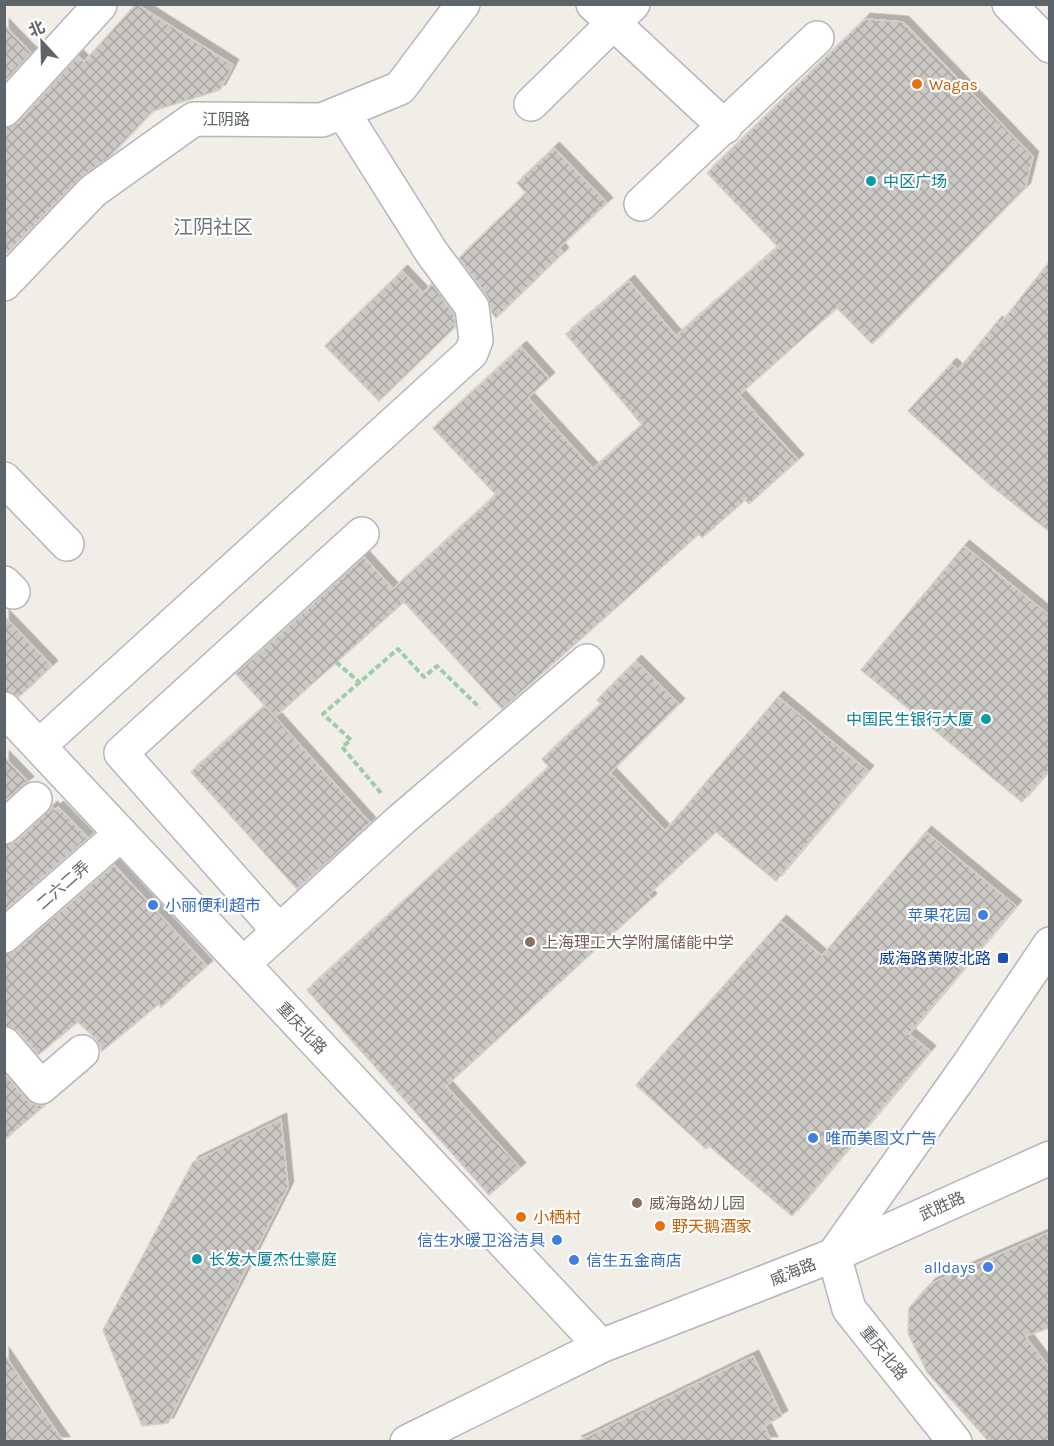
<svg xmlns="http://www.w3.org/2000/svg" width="1054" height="1446" viewBox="0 0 1054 1446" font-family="Karla,'Noto Sans SC',sans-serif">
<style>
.building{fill:url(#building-cross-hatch);stroke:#d6cfc6;stroke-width:1.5;filter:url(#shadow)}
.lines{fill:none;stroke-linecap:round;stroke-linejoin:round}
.minor-casing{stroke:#b3b6ba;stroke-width:36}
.path{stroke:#a0cba8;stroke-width:4;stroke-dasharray:6 3;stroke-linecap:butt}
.minor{stroke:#fff;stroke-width:33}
.food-dot{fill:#e8710a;stroke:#fff;stroke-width:2}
.culture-dot{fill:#0f9aa8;stroke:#fff;stroke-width:2}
.shop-dot{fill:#3f7fe0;stroke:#fff;stroke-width:2}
.education-dot{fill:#8d6e63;stroke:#fff;stroke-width:2}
.transit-dot{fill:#1a4fb4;stroke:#fff;stroke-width:2}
.labels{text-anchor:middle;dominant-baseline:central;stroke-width:4.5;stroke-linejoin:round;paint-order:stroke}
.food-label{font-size:16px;fill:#c56008;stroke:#fff;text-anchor:start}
.street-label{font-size:16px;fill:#5f6468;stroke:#fff}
.culture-label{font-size:16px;fill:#0d838f;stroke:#fff;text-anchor:start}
.shop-label{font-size:16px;fill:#366cbe;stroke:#fff;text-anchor:start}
.education-label{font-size:16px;fill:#785e54;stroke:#fff;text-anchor:start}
.transit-label{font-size:16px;fill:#164399;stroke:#fff;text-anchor:end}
.quarter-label{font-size:20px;fill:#70767a;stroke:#fff}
</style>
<defs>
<pattern id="building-cross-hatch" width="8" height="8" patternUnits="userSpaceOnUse" patternTransform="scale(1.5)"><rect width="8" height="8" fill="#ccc9c5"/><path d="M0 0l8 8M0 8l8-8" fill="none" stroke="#a9a7a4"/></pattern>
<filter id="shadow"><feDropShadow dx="5.5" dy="-5.5" stdDeviation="0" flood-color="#0004"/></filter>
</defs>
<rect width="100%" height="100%" fill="#f1eee8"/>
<!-- building -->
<path class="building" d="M136 4 233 65 220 90 153 111 109 157 80 178 4 256V128L18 123 78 56 84 62Z
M865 19 903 22 1033 157 1025 188 872 344 837 308 739 395 798 460 749 504 745 500 702 538 699 534 502 709 404 602 275 717 236 674 364 557 393 589 496 495 433 428 521 347 549 378 528 398 593 469 642 425 566 334 629 281 676 336 778 247 707 173Z
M4 25 31 53 4 82Z
M554 148 607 203 559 248 563 253 496 318 492 313 487 296 459 258 526 193 517 183Z
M1050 261V532L991 486 908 411 951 364 958 370 997 322 1000 324Z
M402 271 423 293 432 284 454 314 455 327 379 401 325 346Z
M964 546 1050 616V769L1022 802 861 670Z
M4 616 52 666 19 697 4 691Z
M636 661 679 704 610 773 665 831 778 697 868 771 776 881 716 832 648 895 651 899 446 1086 520 1168 489 1195 307 990 549 767 542 759 601 704 597 700Z
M265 706 370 823 297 889 191 772Z
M4 757 28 782 4 801Z
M52 807 55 810 58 807 88 838 4 911V845L17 841Z
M926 832 1016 906 909 1034 930 1051 792 1216 709 1146 706 1149 636 1085 781 921 822 956Z
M114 865 207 966 161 1007 159 1004 102 1051 97 1040 78 1022 38 1055 18 1031 4 1026V954L16 950Z
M4 1073 27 1100 35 1105H45L4 1140Z
M281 1119 288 1187 168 1423 142 1426 103 1330 193 1162Z
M1050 1232V1328L1025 1336 1050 1369V1442H989L927 1372 908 1333 909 1308 930 1284Z
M4 1354 41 1409 64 1442H4Z
M753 1356 782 1416 764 1426 772 1442H576Z"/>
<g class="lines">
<!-- minor casing -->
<g class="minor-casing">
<path id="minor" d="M593 4 725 127
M1009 4 1050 46
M531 104 633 4
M4 110 100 5
M641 204 817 38
M4 284 93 191 194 119 322 120 400 88 463 4
M4 479 67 544
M4 583 13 592
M4 709 601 1346
M39 746 471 353 476 340 472 307 432 253 343 112
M4 827 35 799
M279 931 121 753 362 534
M4 936 121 834
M243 964 402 819 587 661
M4 1044 41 1087 82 1052
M835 1253 969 1064 1050 944
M834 1255 849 1309 955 1442
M407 1442 601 1346 834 1255 1050 1158"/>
</g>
<!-- path -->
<path class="path" d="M336 662 360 683
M381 793 342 747 351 740 323 714 398 649 424 677 437 666 480 708"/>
<!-- minor -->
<use href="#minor" class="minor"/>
</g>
<!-- markers -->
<g class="food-dot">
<circle cx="917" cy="84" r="6"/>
<circle cx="521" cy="1217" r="6"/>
<circle cx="660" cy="1226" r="6"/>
</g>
<g class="culture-dot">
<circle cx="871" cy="181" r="6"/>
<circle cx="986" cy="719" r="6"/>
<circle cx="197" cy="1259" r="6"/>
</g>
<g class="shop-dot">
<circle cx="153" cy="905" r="6"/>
<circle cx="983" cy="915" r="6"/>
<circle cx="813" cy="1138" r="6"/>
<circle cx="557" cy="1240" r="6"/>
<circle cx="574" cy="1260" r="6"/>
<circle cx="988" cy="1267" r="6"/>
</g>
<g class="education-dot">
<circle cx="530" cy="942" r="6"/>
<circle cx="637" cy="1203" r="6"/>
</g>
<rect class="transit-dot" x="997" y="952" width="12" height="12" rx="3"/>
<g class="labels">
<!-- food labels -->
<g class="food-label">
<text x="929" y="84">Wagas</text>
<text x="533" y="1217">小栖村</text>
<text x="672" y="1226">野天鹅酒家</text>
</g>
<!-- street labels -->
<g class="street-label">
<text x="226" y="119">江阴路</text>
<text transform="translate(63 885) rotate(-41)">二六二弄</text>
<text transform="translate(302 1028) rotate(47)">重庆北路</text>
<text transform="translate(942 1206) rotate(-24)">武胜路</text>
<text transform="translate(793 1272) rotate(-22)">威海路</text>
<text transform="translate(884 1353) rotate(51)">重庆北路</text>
</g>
<!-- culture labels -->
<g class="culture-label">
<text x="883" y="181">中区广场</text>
<text x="974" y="719" text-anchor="end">中国民生银行大厦</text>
<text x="209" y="1259">长发大厦杰仕豪庭</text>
</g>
<!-- shop labels -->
<g class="shop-label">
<text x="165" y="905">小丽便利超市</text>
<text x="971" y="915" text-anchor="end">苹果花园</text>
<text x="825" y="1138">唯而美图文广告</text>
<text x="545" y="1240" text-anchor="end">信生水暧卫浴洁具</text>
<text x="586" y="1260">信生五金商店</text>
<text x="976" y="1267" text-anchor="end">alldays</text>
</g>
<!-- education labels -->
<g class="education-label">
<text x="542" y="942">上海理工大学附属储能中学</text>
<text x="649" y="1203">威海路幼儿园</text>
</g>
<!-- transit labels -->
<g class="transit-label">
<text x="991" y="958">威海路黄陂北路</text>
</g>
<!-- quarter labels -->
<g class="quarter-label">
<text x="213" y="227">江阴社区</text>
</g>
</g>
<!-- border -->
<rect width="1054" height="1446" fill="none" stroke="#5f6468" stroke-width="12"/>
<!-- north arrow -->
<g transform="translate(42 42) rotate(338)" stroke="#ffffff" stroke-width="4.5" paint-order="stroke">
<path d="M0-4.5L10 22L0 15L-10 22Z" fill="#5f6468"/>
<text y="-9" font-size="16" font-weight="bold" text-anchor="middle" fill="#5f6468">北</text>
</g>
</svg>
